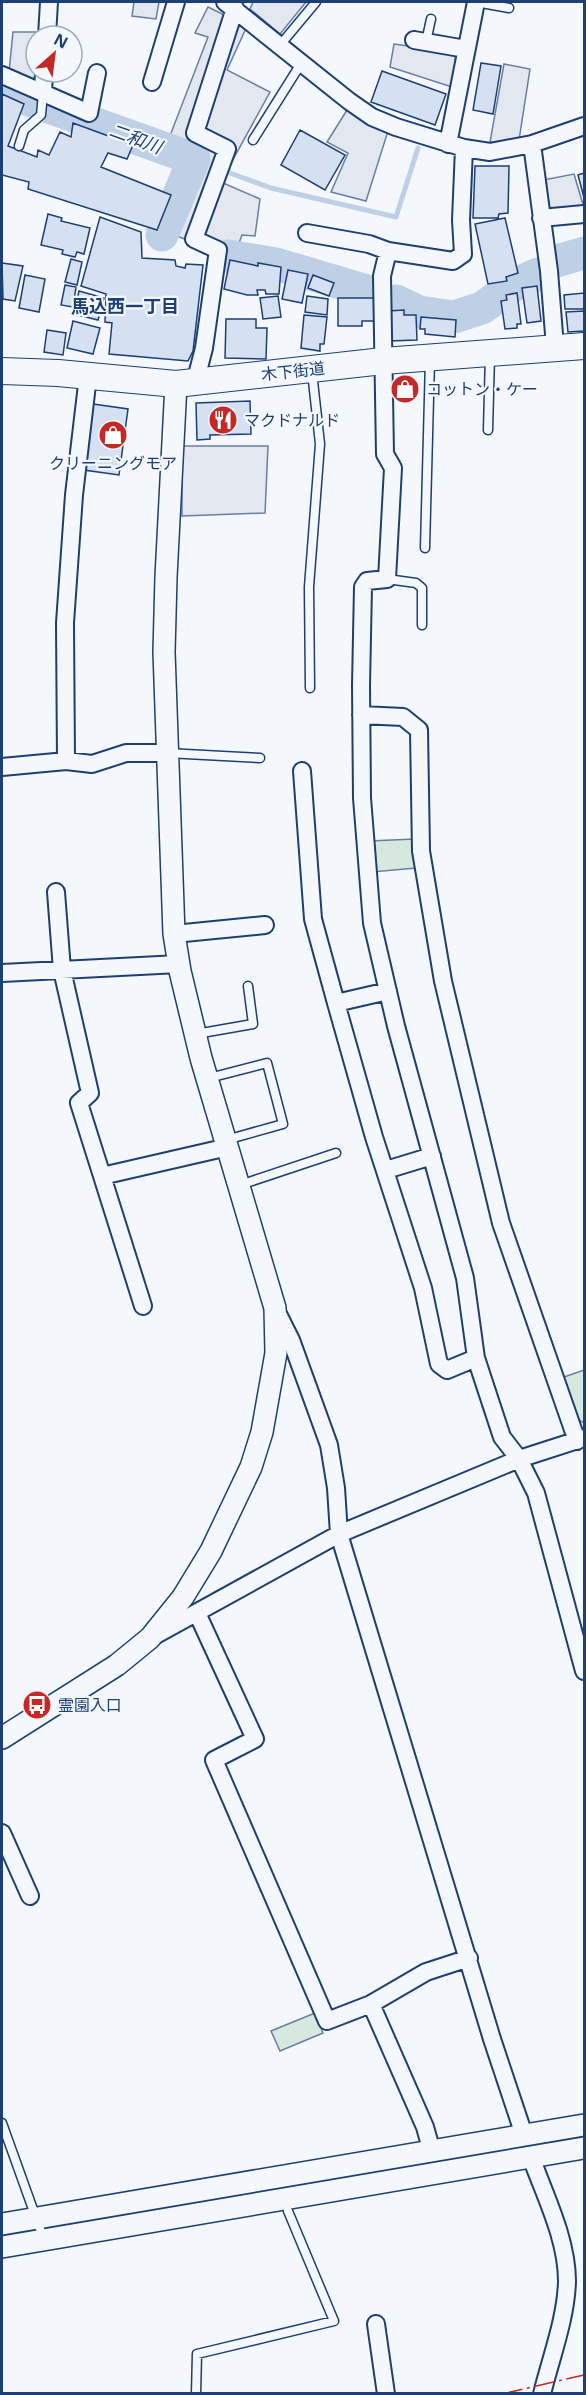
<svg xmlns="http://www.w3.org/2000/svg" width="586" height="2395" viewBox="0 0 586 2395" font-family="'Open Sans','Noto Sans JP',sans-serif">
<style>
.green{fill:#d7e8df;stroke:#687fa3;stroke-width:1.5}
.parking{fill:#e3e8f0;stroke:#687fa3;stroke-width:1.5}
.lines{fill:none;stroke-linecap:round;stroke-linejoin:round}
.stream{stroke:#bed0e5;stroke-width:5}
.river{stroke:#bed0e5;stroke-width:33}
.building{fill:#d5e0f0;stroke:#1d3f73;stroke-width:1.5}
.service-casing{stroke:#1d3f73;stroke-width:11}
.minor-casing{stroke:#1d3f73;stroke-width:20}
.tertiary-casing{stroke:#1d3f73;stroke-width:24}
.primary-casing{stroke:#1d3f73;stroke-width:28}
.service{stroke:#f4f7fb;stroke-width:8}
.minor{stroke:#f4f7fb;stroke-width:16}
.tertiary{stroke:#f4f7fb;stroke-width:21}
.primary{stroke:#f4f7fb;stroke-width:26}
.power{stroke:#c62828;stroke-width:1.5;stroke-dasharray:21 4.5 3 4.5;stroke-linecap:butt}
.labels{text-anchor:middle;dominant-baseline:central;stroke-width:4.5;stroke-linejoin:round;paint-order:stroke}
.street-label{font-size:16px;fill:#1d3f73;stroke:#f4f7fb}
.poi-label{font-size:16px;fill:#1d3f73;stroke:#f4f7fb;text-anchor:start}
.water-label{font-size:18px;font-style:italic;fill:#1d3f73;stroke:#f4f7fb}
.neighbourhood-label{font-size:18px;font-weight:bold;fill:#1d3f73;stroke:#f4f7fb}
</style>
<rect width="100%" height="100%" fill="#f4f7fb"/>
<!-- green -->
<path class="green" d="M415 839 416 868 372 872 369 841Z
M584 1370V1423L578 1419 564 1377Z
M315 2013 323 2033 280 2051 271 2031Z"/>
<!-- parking -->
<path class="parking" d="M134 2H159L156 19 132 16Z
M253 2H306L280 34 250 9Z
M208 7 247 26 227 70 270 92 224 176 223 183 260 199 255 236 242 235 239 243 202 246 167 232 199 155 168 141 208 37 195 33Z
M13 32H41V36H36L37 83 9 72Z
M394 44 456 53 452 87 390 67Z
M504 64 530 69 519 140 490 142Z
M347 110 388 131 366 201 331 192 348 153 327 142Z
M574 174 584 208 554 213 545 204 543 180Z
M182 446H268L265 513 182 516Z"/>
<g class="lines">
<!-- stream -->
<path class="stream" d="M230 173 271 188 396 217 418 148"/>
<!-- river -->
<path class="river" d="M2 88 29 100 194 159 162 235
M228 256 276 264 374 293
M557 261 584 253
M396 301 419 312 454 317 482 308 514 285 538 274"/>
</g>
<!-- building -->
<path class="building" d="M481 63 501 66 493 114 473 110Z
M382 71 446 94 435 125 371 102Z
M2 94 24 104 8 146 37 157 38 150 49 155 60 132 71 137 73 123 133 145 127 159 108 153 101 167 171 195 157 230 28 189 29 182 2 175Z
M300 130 345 155 325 190 281 165Z
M475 166H509L508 213 499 214 498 218H473Z
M584 173V198L578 175Z
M48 214 62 218 61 221 90 228 84 254 77 252 75 257 62 254 63 250 41 245Z
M100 217 141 232 142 258 175 260 176 266 185 268 186 264 203 265 193 351 188 361 109 354 112 323 105 322 106 294 81 286Z
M505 218 518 273 506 277 507 281 488 284 475 224Z
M71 259 82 262 77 285 65 282Z
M230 260 258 266V263L281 267 279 294H266L265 290H257L258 295H247L224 289Z
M2 263 23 266 15 301 3 299Z
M288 270 308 274 302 303 282 299Z
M25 275 45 279 39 312 19 308Z
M313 275 334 283 329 296 308 288Z
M65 285 76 287 73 307 61 305Z
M537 286 541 321 527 323 522 288Z
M79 291 104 298 98 320 74 314Z
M517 293 521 324H517V328L505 329 501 301 507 300 506 295Z
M584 293V309H565L564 295Z
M278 296 281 317 263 319 260 298Z
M307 296 328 299 327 315 305 312Z
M338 298H374V321H362V326H338Z
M404 310V315H416L417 340 389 341 388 311Z
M584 311V331L568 332 566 312Z
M304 315 327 317 324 344H320V351L301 348Z
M421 317 456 320 455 337 425 334V329H420Z
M226 319H256V328H267L266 359 225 358Z
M73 321 100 328 93 354 67 348Z
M47 330 66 333 63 355 44 352Z
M250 401 251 434 210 435V439L197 440 196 403Z
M93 404 128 409 119 475 84 470Z"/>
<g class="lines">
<!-- service casing -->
<g class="service-casing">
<path id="service" d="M476 2 509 8
M426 42 431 19
M281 44 316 2
M253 140 302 62
M19 146 24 130 41 115 43 93
M488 430 490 355
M425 548 430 360
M387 579 416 583 422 588V625
M310 688 309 587 320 444 312 372
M167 753 260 758
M196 1034 253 1024 248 986
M209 1078 267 1063 283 1124 226 1140
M240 1185 336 1153
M2 2123 44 2240
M196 2394 197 2354 334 2321 288 2211"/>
</g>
<!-- minor casing -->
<g class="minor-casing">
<path id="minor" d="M225 2 349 101 372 117 396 127 464 148 490 152 532 144 584 126
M47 36 49 2
M414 40 466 49
M2 75 89 113 97 73
M152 82 176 2
M43 93 44 72
M448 144 476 2
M532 144 549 271 555 347
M541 218 584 214
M307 233 369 244 388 251 453 261 463 254 461 220 464 148
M388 251 382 276 385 454 393 468 387 579 367 581 363 587 361 685 362 798 372 923 396 1026 465 1278 476 1358 502 1437 519 1459 536 1493 584 1671
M195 383 204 348 218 250 194 239 227 149 195 133 235 8
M361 715 403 717 419 730 421 851 443 981 501 1223 577 1441
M66 761 65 623 74 495 88 376
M2 767 66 761 92 764 126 753H166
M302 771 313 919 336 1003
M56 892 62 970 90 1093 79 1103 143 1306
M174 934 265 925
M2 973 179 964
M388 991 336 1003 374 1137 423 1288 439 1364 447 1370 476 1358
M386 1170 432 1156
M102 1176 228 1147
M277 1312 291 1340 329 1445 336 1488 339 1534 492 2039 524 2135
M197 1613 255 1739 214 1760 327 2021 371 2004 426 1972 469 1958
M154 1636 339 1534 519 1459 584 1438
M2 1833 30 1896
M371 2004 425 2127 432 2152
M531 2157C545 2196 567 2239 567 2281 566 2319 551 2357 542 2394
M376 2324 386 2394"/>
</g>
<!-- tertiary casing -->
<g class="tertiary-casing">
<path id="tertiary" d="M2 1738 117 1665 150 1638 183 1597 211 1551 251 1467 262 1432 276 1353 275 1308 201 1058 180 971 174 934 164 652 166 577 176 384
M2 2224 584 2125
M2 2247 584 2148"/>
</g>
<!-- primary casing -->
<g class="primary-casing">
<path id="primary" d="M2 371 58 373 176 384 383 361 584 346"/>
</g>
<!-- service -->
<use href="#service" class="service"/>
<!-- minor -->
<use href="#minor" class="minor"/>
<!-- tertiary -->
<use href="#tertiary" class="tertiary"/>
<!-- primary -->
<use href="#primary" class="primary"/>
<!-- power -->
<path class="power" d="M502 2394 584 2375"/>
</g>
<!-- icons -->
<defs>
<g id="shop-disc" transform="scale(1.5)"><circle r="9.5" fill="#c62828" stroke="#f4f7fb"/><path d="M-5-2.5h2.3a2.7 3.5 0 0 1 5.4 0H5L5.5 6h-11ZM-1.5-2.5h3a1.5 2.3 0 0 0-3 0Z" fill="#fff"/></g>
<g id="restaurant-disc" transform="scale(1.5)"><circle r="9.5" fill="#c62828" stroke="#f4f7fb"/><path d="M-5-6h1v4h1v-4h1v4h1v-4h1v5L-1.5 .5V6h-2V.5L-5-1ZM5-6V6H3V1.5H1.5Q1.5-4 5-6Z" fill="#fff"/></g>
<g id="bus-disc" transform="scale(1.5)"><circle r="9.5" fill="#c62828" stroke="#f4f7fb"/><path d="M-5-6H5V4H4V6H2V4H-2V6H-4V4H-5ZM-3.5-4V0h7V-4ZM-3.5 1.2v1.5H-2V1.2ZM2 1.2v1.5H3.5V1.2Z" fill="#fff"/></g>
</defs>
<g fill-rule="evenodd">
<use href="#shop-disc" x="405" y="389"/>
<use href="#restaurant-disc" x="223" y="420"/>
<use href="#shop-disc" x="113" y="435"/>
<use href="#bus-disc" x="37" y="1705"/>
</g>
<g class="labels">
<!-- street labels -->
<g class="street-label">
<text transform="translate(293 371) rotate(-6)">木下街道</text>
</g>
<!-- poi labels -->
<g class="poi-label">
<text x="426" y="389">コットン・ケー</text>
<text x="244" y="420">マクドナルド</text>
<text x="113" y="463" text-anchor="middle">クリーニングモア</text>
<text x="58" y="1705">霊園入口</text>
</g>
<!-- water labels -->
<g class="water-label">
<text transform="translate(136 138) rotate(20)">二和川</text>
</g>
<!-- neighbourhood labels -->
<g class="neighbourhood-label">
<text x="125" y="306">馬込西一丁目</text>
</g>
</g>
<!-- border -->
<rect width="586" height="2395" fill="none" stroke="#1d3f73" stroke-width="6"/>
<!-- north arrow -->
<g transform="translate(54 54) rotate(28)"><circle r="28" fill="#f4f7fb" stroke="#9eadc5" stroke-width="1.5"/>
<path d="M0-4.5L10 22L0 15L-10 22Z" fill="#c62828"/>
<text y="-9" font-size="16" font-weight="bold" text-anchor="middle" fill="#1d3f73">N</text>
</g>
</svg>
